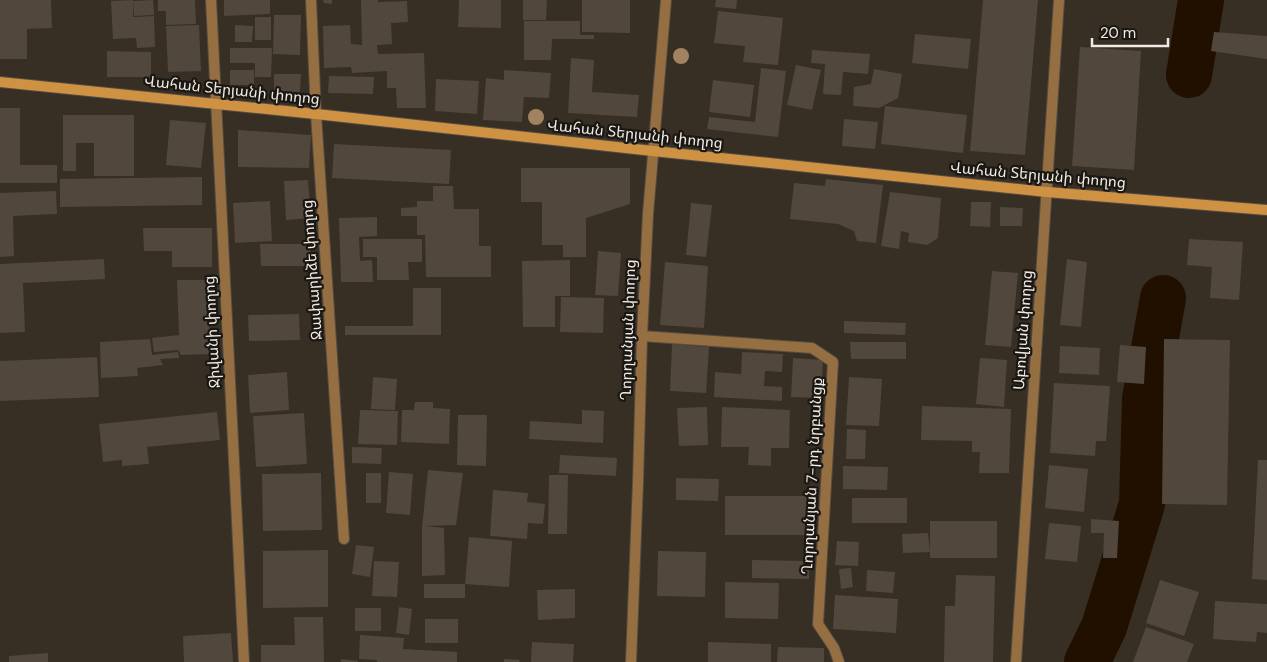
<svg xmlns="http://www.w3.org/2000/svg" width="1267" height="662" viewBox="0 0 1267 662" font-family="'DM Sans','Noto Sans Armenian',sans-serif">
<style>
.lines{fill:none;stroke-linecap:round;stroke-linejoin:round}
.river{stroke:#210f00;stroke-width:46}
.building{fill:#51473d}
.street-casing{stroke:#554c43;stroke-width:12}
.secondary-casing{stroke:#554c43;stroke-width:12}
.street{stroke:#956f41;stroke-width:10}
.secondary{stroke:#cf9243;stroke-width:10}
.tree{fill:#a18361}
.labels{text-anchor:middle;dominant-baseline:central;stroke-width:4.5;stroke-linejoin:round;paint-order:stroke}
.street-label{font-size:15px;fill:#f0eae4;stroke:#1b1712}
</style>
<rect width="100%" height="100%" fill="#372e24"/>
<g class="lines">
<!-- river -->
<path class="river" d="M1189 75 1201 0
M1087 662 1104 627 1142 504 1145 399 1163 298"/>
</g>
<!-- building -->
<path class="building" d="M0 0H51L52 28 27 29V59H0Z
M133 0V17L154 16 155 47 137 48 136 38 113 39 111 1Z
M153 0 154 15 134 16 133 1Z
M158 0H195L196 24 166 25V11H158Z
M224 0H270V14L224 16Z
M323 0H332V4L324 3Z
M361 0H378V2L407 1 408 22 391 23 392 44 377 45 378 54 424 53 426 108H397L396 88H387V71L352 73 351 67 324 68 323 26 350 25 351 44 362 45Z
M459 0H501V28L458 27Z
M523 0H547L546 20H523Z
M582 0H630V33L582 32Z
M716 0H737L736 9 715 7Z
M983 0H1038L1025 155 970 151Z
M718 11 783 18 778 65 743 62 745 46 714 43Z
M274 15H301L300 55 273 54Z
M255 17H271V40H255Z
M524 21H580V35H594V39H552L551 60H524Z
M196 25H199L201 71 168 72 166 26Z
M235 25 253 26 252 42H235Z
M1214 32 1267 36V59L1211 51Z
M915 34 971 39 968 69 912 63Z
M1080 47 1141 51 1134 170 1072 166Z
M230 48H272L271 77H255V63H230Z
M812 50 870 54 868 74 843 72 841 95 823 94 825 64 811 63Z
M107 51 151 52V77H107Z
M571 58 594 60 592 92 639 95 637 117 568 113Z
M796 65 821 70 812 110 787 105Z
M761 68 786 71 778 137 707 129 709 117 755 122Z
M874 69 902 74 898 98 879 108 853 106 854 87 871 84Z
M230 70H254V85H230Z
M504 70 551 73 549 98 524 97 522 122 483 120 486 78 504 80Z
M274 74H301L300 92 274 91Z
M329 76 374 77 373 94 328 93Z
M436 79 479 81 477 114 435 111Z
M713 80 754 85 750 117 709 112Z
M885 106 967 115 963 153 881 144Z
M0 108H20V165H57V183H0Z
M63 115H134V176H94V143H76V171H63Z
M844 119 878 122 875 149 842 146Z
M170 120 206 123 201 168 166 165Z
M238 130 311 135 309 168 238 167Z
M334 144 451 150 449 184 332 178Z
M521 168H630V204L586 218V257H563V245H542V202H521Z
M202 177V205L60 207V179Z
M826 179 883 185 876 243 857 241 854 231 838 224 790 219 794 183 825 186Z
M308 180 311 218 286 220 284 181Z
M433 186H453L454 209H479V246H491V277H426L425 235H417V216H401V208L417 207V201H433Z
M56 191 57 214 13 216 14 256 0 257V193Z
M890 192 941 198 938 238 927 245 908 242 909 233 901 231 899 249 881 246Z
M270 201 272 241 235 243 233 203Z
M971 202H991L990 227 970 226Z
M691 203 712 205 706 257 686 255Z
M1000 207 1023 208 1022 226H1000Z
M377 217V236L359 237 360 261 372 260 373 282H341L339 218Z
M143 228H212V267H172V251H144Z
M363 239H422V262H408L409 280H377V257H363Z
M1189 239 1243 242 1239 300 1210 298 1212 267 1187 265Z
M260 244H310L311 266H261Z
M598 251 621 253 618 296 595 295Z
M104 259 105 279 23 283 25 332 0 333V264Z
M1067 259 1087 262 1081 327 1060 325Z
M570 260V296H555V327H523L522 261Z
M665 262 708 266 704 328 660 325Z
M992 271 1018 273 1011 347 985 345Z
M177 280H207L210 334 213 336V354L181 355 178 350 154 352 152 338 179 335Z
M413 288H441V335H345V326H413Z
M561 297 604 298 603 333 560 332Z
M299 314 300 340 249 341 248 315Z
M844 321 906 323 905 335 844 333Z
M150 339 152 355 178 352 179 358 160 359 163 365 137 368 138 376 101 378 100 342Z
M1164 339 1230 340 1227 505 1162 504Z
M850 342H906V359H851Z
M672 344 709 347 706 393 670 391Z
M1120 345 1146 347 1144 384 1117 382Z
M1060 346 1100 348 1099 375 1059 373Z
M742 352 783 354 782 372 765 371 764 386 782 387V401L714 397 715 372 741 374Z
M97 357 99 397 0 401V361Z
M793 358 823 360 821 398 791 397Z
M980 358 1007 360 1004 407 976 404Z
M287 372 289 410 250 413 248 375Z
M373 377 397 379 395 410 371 409Z
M849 377 882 379 879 426 846 425Z
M1054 383 1110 386 1106 441H1096L1095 456 1050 453Z
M415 402H433V408L450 409 449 444 401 442 402 410H414Z
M922 406 1011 409 1009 473H979L980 452H972V441L921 440Z
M707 407 708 445 679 446 677 408Z
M722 407 790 410 789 448H771V466L748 465 749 447H721Z
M360 410 398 411 397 445 358 444Z
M582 410 604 411 603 443 529 439 530 421 582 424Z
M217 412 220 440 147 447 149 464 122 466V460L103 462 99 424Z
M304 413 307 464 256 467 253 416Z
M458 415H487L486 466 457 465Z
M847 429 866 430 865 459H846Z
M352 447 382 448 381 464 352 463Z
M560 455 617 458 616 476 559 473Z
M1258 460H1267V580L1252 579Z
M1049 465 1088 469 1084 512 1045 508Z
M843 466 888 467 887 490 843 489Z
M428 470 463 473 456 525 425 526 444 528 445 575 422 576V527Z
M389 472 413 474 410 515 386 513Z
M321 473 322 530 263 531 262 474Z
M366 473H381V503H366Z
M549 475H568L567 534H548Z
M676 478 719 479 718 501 676 500Z
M493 490 528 493 527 502 545 504 543 524 528 523 527 539 490 536Z
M725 496H812V535H725Z
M852 498H907V523H852Z
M1091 519 1119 521 1117 558H1103L1104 533H1091Z
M930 521H997V558H930Z
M1049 523 1081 526 1077 562 1045 559Z
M928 533 930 552 903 553 902 534Z
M469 537 512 541 509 587 465 584Z
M837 541 859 542 858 566 835 565Z
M356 545 374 547 370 577 352 574Z
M328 550V607L263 608V551Z
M658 551 706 552 705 597 657 596Z
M752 560 809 561V579L752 578Z
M374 561 399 562 397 597 372 596Z
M851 568 853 587 841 589 839 569Z
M867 570 895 572 893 593 866 591Z
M956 575 995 576 993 662H944L945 606H955Z
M1160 580 1199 592 1184 636 1146 623Z
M725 582 779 583 778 619 725 618Z
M424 584H465V598H424Z
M575 589V618L538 620 537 590Z
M835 595 898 599 896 633 833 629Z
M1215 601 1267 604V633L1257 632 1256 642 1213 639Z
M399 607 412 609 409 635 396 633Z
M355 608H381V631H355Z
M294 617H323L324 662H261V645H295Z
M425 619H458V643H425Z
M1146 627 1194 644 1187 662H1133Z
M231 633 233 662H184L183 636Z
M360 635 404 638 403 649 457 652V662H377V660L359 659Z
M532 642 574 644 573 662H531Z
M708 642 771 644V662H708Z
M778 647 824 648V662H777Z
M48 653V662H9V656Z
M341 659 358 661V662H341Z
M504 659 520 660 519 662H504Z"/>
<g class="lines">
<!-- street casing -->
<g class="street-casing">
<path id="street" d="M211 0 244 662
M311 0 316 114 344 539
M642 336 812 348 833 362 818 624 834 648 839 662
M631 662 638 482 642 336 648 214 666 0
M1016 662 1059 0"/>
</g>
<!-- secondary casing -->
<g class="secondary-casing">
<path id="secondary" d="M0 82 316 114 653 151 1047 192 1267 210"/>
</g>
<!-- street -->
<use href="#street" class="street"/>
<!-- secondary -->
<use href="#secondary" class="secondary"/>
</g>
<!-- trees -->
<g class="tree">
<circle cx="681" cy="56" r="8"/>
<circle cx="536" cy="117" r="8"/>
</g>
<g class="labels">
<!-- street labels -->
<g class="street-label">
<text transform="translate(232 90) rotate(6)">Վահան Տերյանի փողոց</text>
<text transform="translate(635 134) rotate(6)">Վահան Տերյանի փողոց</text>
<text transform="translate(1038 175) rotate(5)">Վահան Տերյանի փողոց</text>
<text transform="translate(312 270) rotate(-94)">Ջափարիձե փողոց</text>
<text transform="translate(628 330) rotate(-88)">Ղորղանյան փողոց</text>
<text transform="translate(1023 330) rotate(-86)">Աբովյան փողոց</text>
<text transform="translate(212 332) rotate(-93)">Ջիվանի փողոց</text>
<text transform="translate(812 476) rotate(-87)">Ղորղանյան 7-րդ նրբանցք</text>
</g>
</g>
<!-- scale -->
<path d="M1092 38v8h76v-8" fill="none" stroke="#f0eae4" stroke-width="2.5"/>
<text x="1100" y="38" font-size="15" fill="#f0eae4" stroke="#1b1712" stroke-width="4" paint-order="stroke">20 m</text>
</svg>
